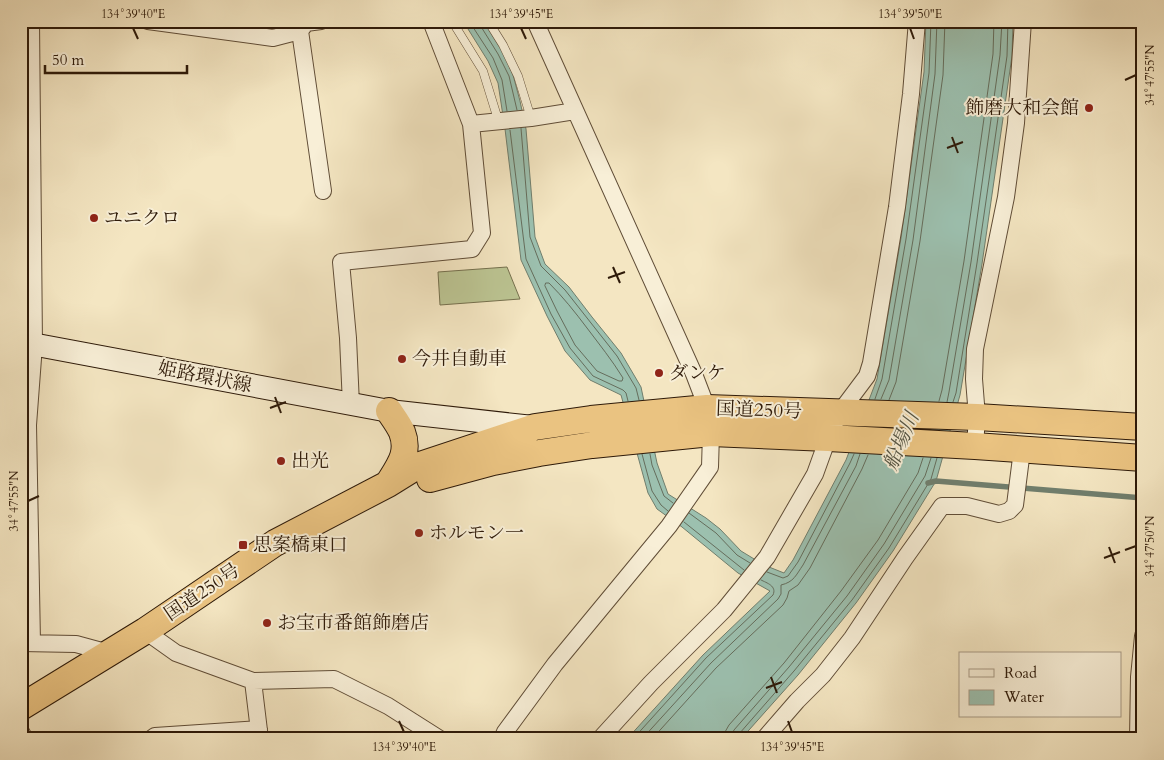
<svg xmlns="http://www.w3.org/2000/svg" width="1164" height="760" viewBox="0 0 1164 760" font-family="Cardo,'Noto Serif JP',serif">
<style>
.green{fill:#bcc593;stroke:#75704e}
.water{fill:#9cc0af;stroke:#707e6d}
.lines{fill:none;stroke-linecap:round;stroke-linejoin:round}
.shore{stroke:#656d5c;stroke-width:1}
.stream{stroke:#707e6d;stroke-width:5.5}
.service-casing{stroke:#604d37;stroke-width:9}
.minor-casing{stroke:#604d37;stroke-width:18}
.secondary-casing{stroke:#2e1a09;stroke-width:24}
.trunk-casing{stroke:#2e1a09;stroke-width:28}
.service{stroke:#f8efd7;stroke-width:8}
.minor{stroke:#f8efd7;stroke-width:16}
.secondary{stroke:#f8efd7;stroke-width:22}
.trunk{stroke:#eac381;stroke-width:26}
.ticks{fill:none;stroke:#2e1a09;stroke-width:2}
.poi-dot{fill:#8f2418;stroke:#f8efd7;stroke-width:2}
.labels{text-anchor:middle;dominant-baseline:central;stroke-width:4;stroke-linejoin:round;paint-order:stroke}
.poi-label{font-size:19px;fill:#2e1a09;stroke:#f8efd7;text-anchor:start}
.street-label{font-size:19px;fill:#2e1a09;stroke:#f8efd7}
.water-label{font-size:20px;font-style:italic;fill:#545443;stroke:#f8efd7}
.neatline{fill:none;stroke:#2e1a09;stroke-width:2}
.ticks-label{font-size:12px;text-anchor:middle;fill:#2e1a09}
</style>
<rect width="100%" height="100%" fill="#f4e6c2"/>
<filter id="stains"><feTurbulence type="fractalNoise" baseFrequency=".004" numOctaves="4"/><feColorMatrix values="0 0 0 0 .2 0 0 0 0 .09 0 0 0 0 .02 0 0 0 .5 -.17"/></filter>
<radialGradient id="worn" r=".72"><stop offset=".6" stop-color="#630" stop-opacity="0"/><stop offset="1" stop-color="#630" stop-opacity=".3"/></radialGradient>
<!-- green -->
<path class="green" d="M507 267 520 299 440 305 438 272Z"/>
<!-- water -->
<path class="water" d="M463 21H484L503 51 513 75 520 101 526 129 535 237 545 264 569 287 592 317 621 353 641 387 657 463 668 494 706 518 720 529 741 551 764 565 784 573 793 560 846 460 877 379 901 238 924 72 926 21H1013L1012 56 982 264 960 395 936 481 893 551 856 603 798 675 741 739H627L703 655 770 591 738 573 682 527 657 509 648 493 621 395 590 380 565 351 547 316 521 260 505 129 498 83 488 61Z"/>
<g class="lines">
<!-- shore -->
<path class="shore" d="M469 21 493 58 502 80 507 111
M480 21V25L498 54 509 76 517 110
M521 128 530 237 541 266 565 290 617 356 636 388 639 400
M510 130 526 259 551 314 570 348 593 376 623 390 626 393 628 401
M546 283H549C563 297 575 312 587 328 599 344 612 360 623 378L622 381H619L597 371 575 345 557 311 545 286Z
M875 399 882 379 906 239 929 73 931 21
M881 399 889 380 913 240 935 74 937 21
M889 400 896 382 920 241 943 75 945 21
M939 401 942 390 964 261 993 54 994 21
M947 402 949 392 971 262 1000 55 1002 21
M953 402 956 393 977 263 1007 56 1008 21
M642 454 652 491 661 505 668 511
M650 454 652 465 664 496 673 503
M689 513 716 533 737 555 750 563
M684 522 744 570
M767 572 783 578 788 576 798 562 850 463 854 454
M633 739 706 658 773 595C777 586 767 583 761 580
M642 739 711 663 778 599 781 594V585C794 582 796 575 803 565L856 466 860 454
M652 739 716 668 783 605 787 598 789 591 798 585 810 568 862 469 868 455
M724 739 725 732 729 725 784 663 841 591 878 540 918 473 923 458
M732 739V734L734 730 789 667 847 596 884 544 925 476 931 458
M738 739 739 734 794 671 852 600 889 548 931 479 937 458"/>
<!-- stream -->
<path class="stream" d="M928 483 936 481 1143 498"/>
<!-- service casing -->
<g class="service-casing">
<path id="service" d="M452 21 483 71 496 113
M488 21 503 45 518 76 531 118"/>
</g>
<!-- minor casing -->
<g class="minor-casing">
<path id="minor" d="M31 21 34 345 28 425 32 643
M148 21 273 38 300 31 306 23 321 21
M300 31 323 191
M471 124 531 118 575 111
M351 405 348 338 341 262 472 249 482 233 471 124 431 21
M975 446 977 417 974 379 975 349 1006 197 1016 123 1023 21
M145 631 176 653 253 681 334 679 388 706 440 739
M21 643 76 644 109 653
M253 681 260 739
M21 732 25 739
M151 739 155 736 259 729
M502 739 505 732 555 664 669 526 710 467 711 433 707 408 694 374 535 21
M600 739 651 683 724 610 767 557 815 474 828 438 840 412 867 376 871 363 897 207 911 94 917 21
M764 739 797 701 823 675 852 638 905 558 942 506H967L999 514 1009 511 1015 505 1022 450
M1138 739 1139 677 1143 636"/>
</g>
<!-- secondary casing -->
<g class="secondary-casing">
<path id="secondary" d="M21 342 389 411 533 427"/>
</g>
<!-- trunk casing -->
<g class="trunk-casing">
<path id="trunk" d="M430 479 493 462 539 453 592 445 711 433 828 438 975 446 1143 458
M388 484C399 466 410 453 402 432 399 425 393 417 389 411
M21 707 145 631 275 543 388 484 417 466 535 427 591 419 707 408 977 417 1143 427"/>
</g>
<!-- service -->
<use href="#service" class="service"/>
<!-- minor -->
<use href="#minor" class="minor"/>
<!-- secondary -->
<use href="#secondary" class="secondary"/>
<!-- trunk -->
<use href="#trunk" class="trunk"/>
</g>
<!-- ticks -->
<path class="ticks" d="M133 28 138 39M521 28 526 39M910 28 914 39M1125 80 1136 75M952 137 958 153M947 148 963 142M613 267 620 283M608 278 625 272M275 397 281 413M270 408 286 402M28 501 39 496M1109 547 1115 563M1125 550 1136 546M1104 558 1120 552M771 677 777 693M766 688 782 682M399 721 404 732M788 721 792 732"/>
<!-- markers -->
<g class="poi-dot">
<circle cx="1089" cy="108" r="5"/>
<circle cx="94" cy="218" r="5"/>
<circle cx="402" cy="359" r="5"/>
<circle cx="659" cy="373" r="5"/>
<circle cx="281" cy="461" r="5"/>
<circle cx="419" cy="533" r="5"/>
<rect x="238" y="540" width="10" height="10" rx="2.5"/>
<circle cx="267" cy="623" r="5"/>
</g>
<g class="labels">
<!-- poi labels -->
<g class="poi-label">
<text x="1079" y="108" text-anchor="end">飾磨大和会館</text>
<text x="104" y="218">ユニクロ</text>
<text x="412" y="359">今井自動車</text>
<text x="669" y="373">ダンケ</text>
<text x="291" y="461">出光</text>
<text x="429" y="533">ホルモン一</text>
<text x="253" y="545">思案橋東口</text>
<text x="277" y="623">お宝市番館飾磨店</text>
</g>
<!-- street labels -->
<g class="street-label">
<text transform="translate(205 377) rotate(11)">姫路環状線</text>
<text transform="translate(759 410) rotate(2)">国道250号</text>
<text transform="translate(202 592) rotate(-34)">国道250号</text>
</g>
<!-- water labels -->
<g class="water-label">
<text transform="translate(901 441) rotate(-67)">船場川</text>
</g>
</g>
<!-- margin -->
<rect width="1164" height="760" fill="none" stroke="#f4e6c2" stroke-width="55"/>
<!-- legend -->
<rect x="959" y="652" width="162" height="65" fill="#f8efd7" stroke="#a79a85"/>
<rect x="969" y="669" width="25" height="8" fill="#f8efd7" stroke="#a79a85"/>
<text x="1004" y="678" font-size="15" fill="#2e1a09">Road</text>
<rect x="969" y="690" width="25" height="15" fill="#9cc0af" stroke="#a79a85"/>
<text x="1004" y="702" font-size="15" fill="#2e1a09">Water</text>
<!-- scale -->
<path d="M45 65v8h142v-8" fill="none" stroke="#2e1a09" stroke-width="2.5"/>
<text x="52" y="65" font-size="15" fill="#2e1a09" stroke="#f8efd7" stroke-width="4" paint-order="stroke">50 m</text>
<rect x="28" y="28" width="1108" height="704" class="neatline"/>
<g class="ticks-label">
<text x="133" y="18">134°39'40"E</text>
<text x="521" y="18">134°39'45"E</text>
<text x="910" y="18">134°39'50"E</text>
<text transform="translate(1150 75) rotate(-90)" y="4">34°47'55"N</text>
<text transform="translate(14 501) rotate(-90)" y="4">34°47'55"N</text>
<text transform="translate(1150 546) rotate(-90)" y="4">34°47'50"N</text>
<text x="404" y="751">134°39'40"E</text>
<text x="792" y="751">134°39'45"E</text>
</g>
<rect width="100%" height="100%" filter="url(#stains)"/>
<rect width="100%" height="100%" fill="url(#worn)"/>
</svg>
